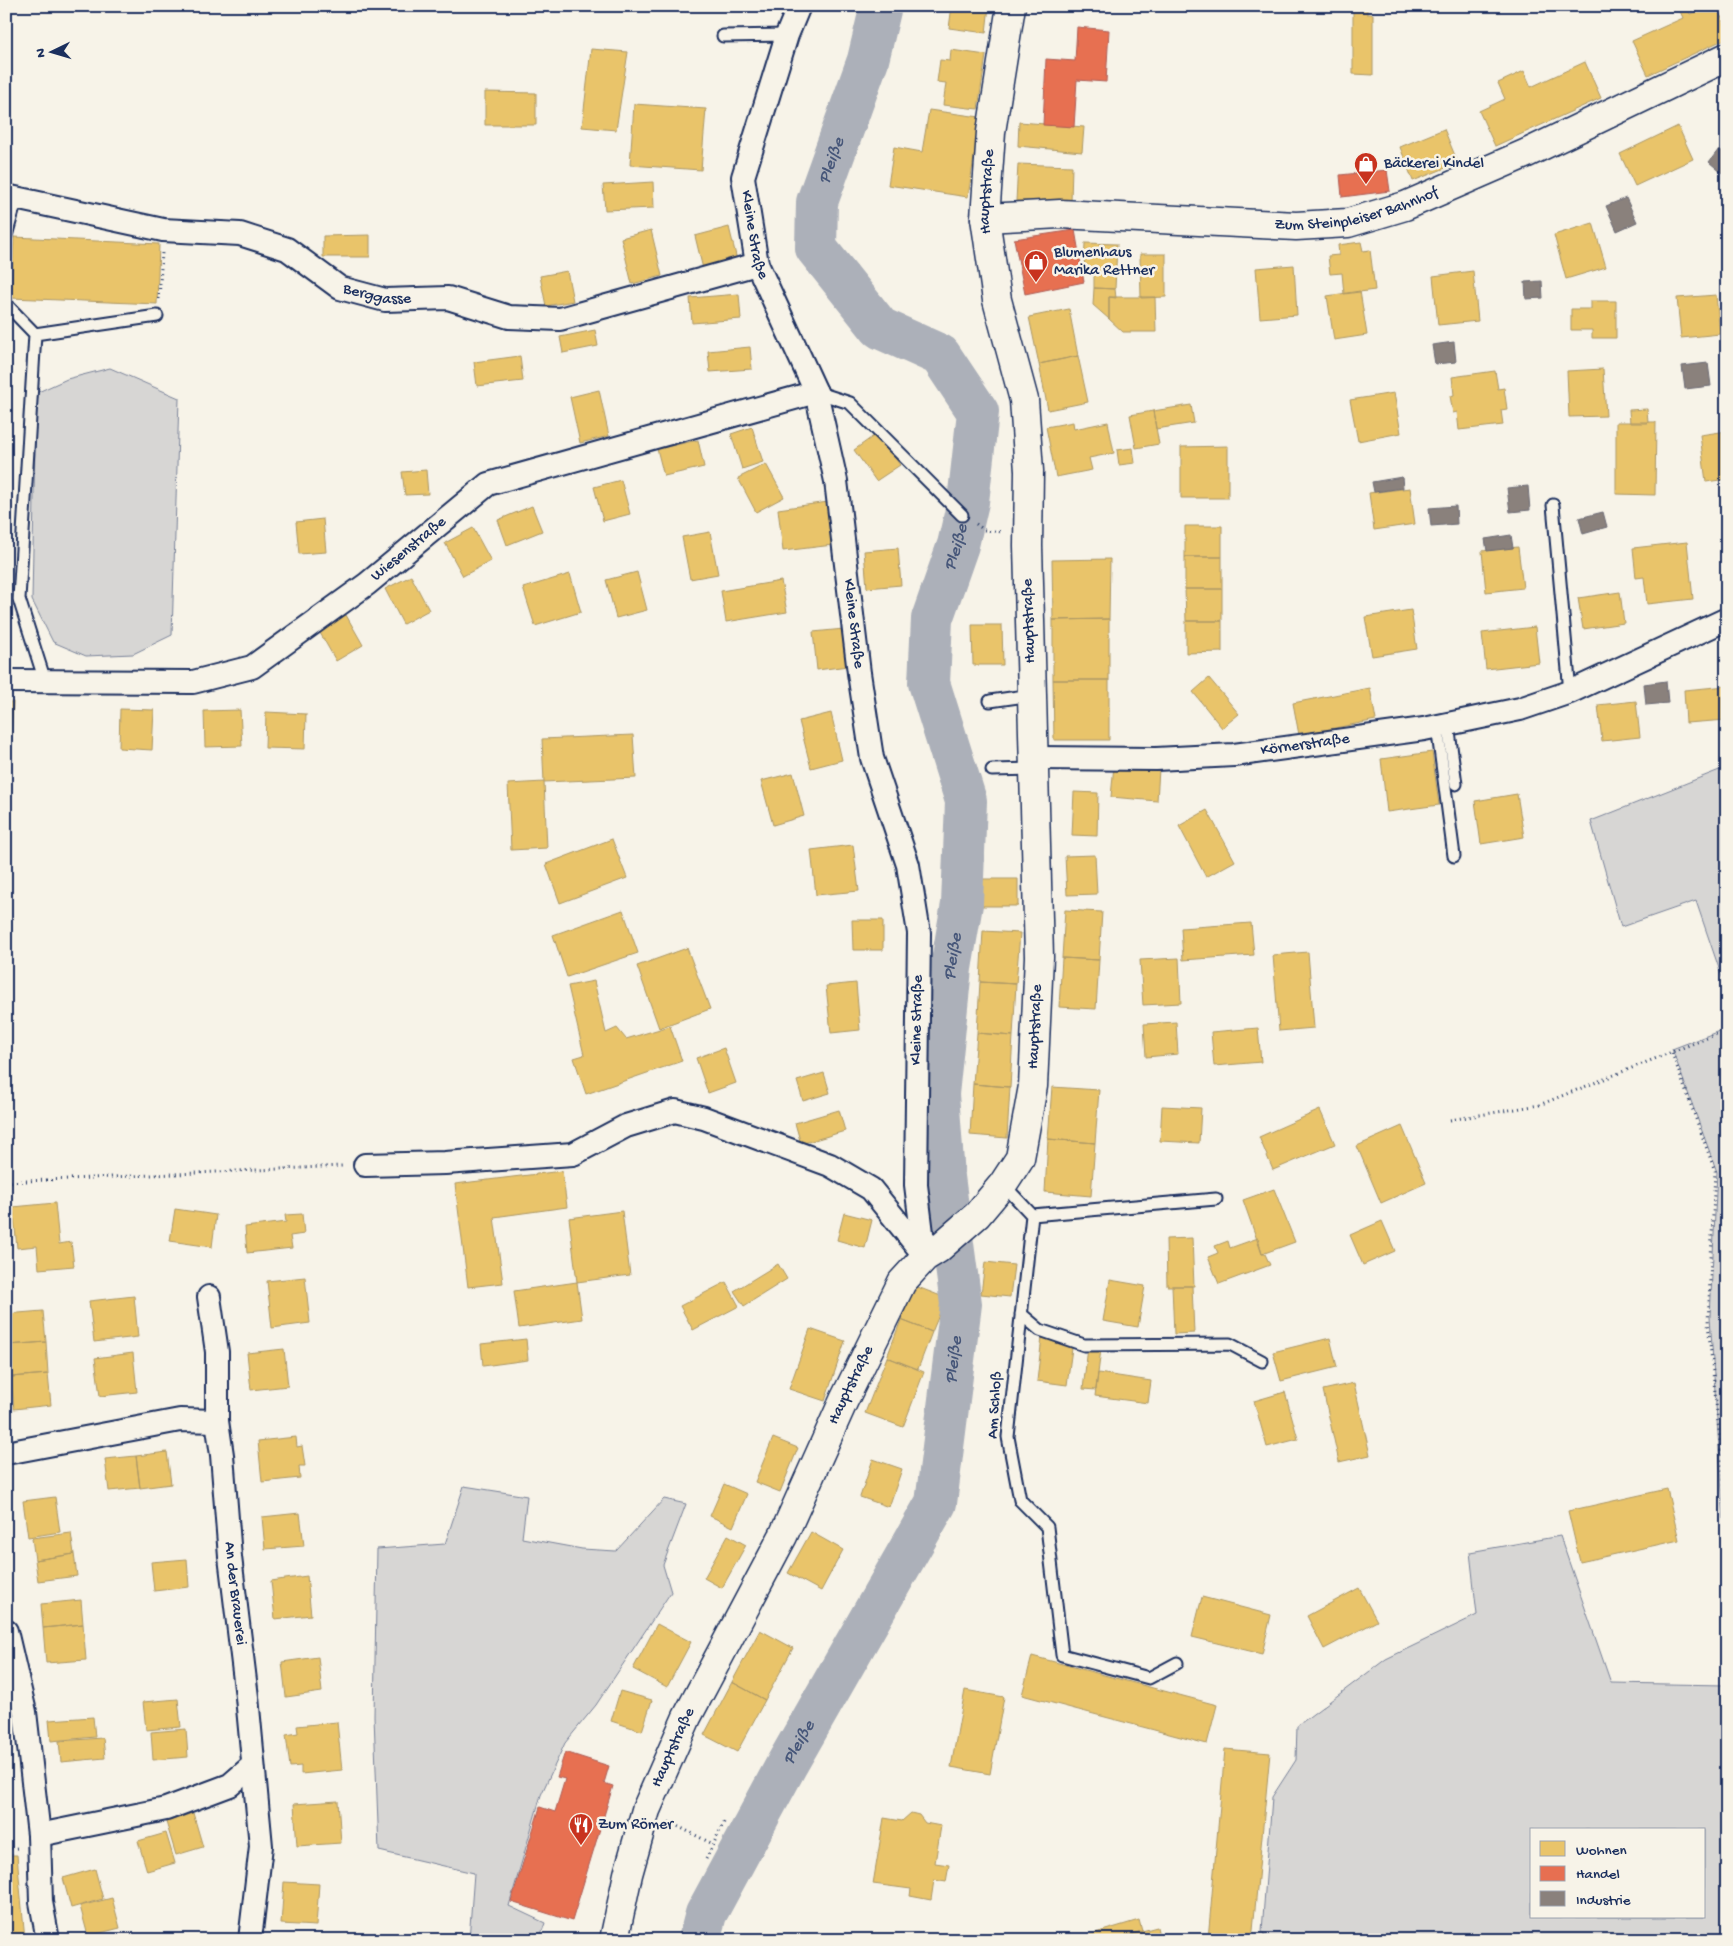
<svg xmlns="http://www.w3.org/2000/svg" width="1733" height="1946" viewBox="0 0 1733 1946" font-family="'Gochi Hand',sans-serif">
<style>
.green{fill:#d7d6d4;stroke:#798299;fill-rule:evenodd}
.homes{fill:#e9c46a;stroke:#ab9766}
.shops{fill:#e76f51;stroke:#aa5c55}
.industry{fill:#8a817c;stroke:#696873}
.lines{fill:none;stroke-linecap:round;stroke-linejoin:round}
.river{stroke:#acb0b9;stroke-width:42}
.service-casing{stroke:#1b2f5e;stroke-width:15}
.minor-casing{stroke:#1b2f5e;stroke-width:26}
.tertiary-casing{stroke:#1b2f5e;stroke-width:31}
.secondary-casing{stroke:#1b2f5e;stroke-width:31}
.path{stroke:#1b2f5e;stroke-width:3;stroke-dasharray:1 4;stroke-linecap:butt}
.service{stroke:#f7f3e8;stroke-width:11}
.minor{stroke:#f7f3e8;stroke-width:22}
.tertiary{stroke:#f7f3e8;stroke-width:28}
.secondary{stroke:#f7f3e8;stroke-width:28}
.labels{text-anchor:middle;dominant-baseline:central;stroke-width:5;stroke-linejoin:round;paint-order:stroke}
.poi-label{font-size:16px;fill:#1b2f5e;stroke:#f7f3e8;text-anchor:start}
.street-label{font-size:16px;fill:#1b2f5e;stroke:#f7f3e8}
.water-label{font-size:18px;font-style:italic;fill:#465679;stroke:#f7f3e8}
</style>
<rect width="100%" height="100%" fill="#f7f3e8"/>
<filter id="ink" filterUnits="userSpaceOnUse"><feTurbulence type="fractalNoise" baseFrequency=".02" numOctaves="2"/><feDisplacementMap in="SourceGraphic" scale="10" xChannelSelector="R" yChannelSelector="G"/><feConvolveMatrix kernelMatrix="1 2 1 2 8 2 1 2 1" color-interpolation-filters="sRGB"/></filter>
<g filter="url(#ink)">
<!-- green -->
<path class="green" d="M110 368 179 398 172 635 133 654 86 656 53 642 32 600 36 393 67 379Z
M1727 767V992L1696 901 1621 927 1591 821Z
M1727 1028V1566L1710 1317 1717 1172 1672 1049Z
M464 1486 527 1496 522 1538 582 1549 616 1551 664 1499 686 1504 663 1565 671 1592 596 1705 565 1743 541 1795 509 1906 545 1923 539 1940H469L474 1873 379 1851 374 1716 377 1549 445 1544Z
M1560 1536 1611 1683 1725 1685 1727 1608V1940H1267L1262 1931 1272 1797 1296 1760 1297 1726 1386 1659 1477 1615 1470 1552ZM1532 1830H1704V1917H1532Z"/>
<!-- homes -->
<path class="homes" d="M952 6H989L986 33 949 28Z
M1116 6H1157V10Z
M1353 6H1367V14H1373V75L1353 74Z
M1708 6H1716L1727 29V38L1648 75 1632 41 1683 18 1680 11 1687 8 1690 14Z
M591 49 628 52 616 130 582 127Z
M951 50 986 55 978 109 943 105 946 83 937 82 940 60 950 61Z
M1585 62 1601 98 1495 146 1479 111 1505 99 1498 83 1524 71 1531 87Z
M485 92 536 93V125H485Z
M634 104 706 109 701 170 630 165Z
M929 110 980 117 968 197 888 185 894 147 922 152Z
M1019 122 1084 127 1082 152 1018 146Z
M1678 126 1693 159 1635 186 1620 154Z
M1444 129 1458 163 1413 181 1400 147Z
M1018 164 1072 166 1071 202 1016 201Z
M653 182 654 208 605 210 603 185Z
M1593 223 1606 267 1566 279 1554 235Z
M729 227 737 260 703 269 695 236Z
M651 230 662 276 632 284 621 238Z
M370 235V257H323V236Z
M14 237 159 244 157 304 11 298Z
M1361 242 1363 251 1370 250 1375 290 1344 294 1342 273 1330 274 1328 256 1339 255 1338 245Z
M1085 243 1117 244 1115 289 1094 288V271H1084Z
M1140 254H1166V297L1141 298Z
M1294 265 1297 315 1260 318 1256 268Z
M567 271 573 301 546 306 540 276Z
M1473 271 1478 321 1438 325 1433 276Z
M1094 288 1115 289 1116 298 1109 297V319L1093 305Z
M1360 291 1367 335 1334 340 1327 296Z
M739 294 741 319 692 323 690 298Z
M1716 295 1720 334 1681 338 1677 298Z
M1109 297H1155L1156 332H1123L1109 319Z
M1591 301H1616V338H1592V330H1571V309H1591Z
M1069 309 1078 356 1039 364 1029 317Z
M595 330 598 346 563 353 560 337Z
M750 347 752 369 710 372 708 351Z
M520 356 523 381 477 386 474 362Z
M1078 356 1088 402 1048 410 1039 364Z
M1603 369 1606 416 1569 417 1567 371Z
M1495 371 1498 389 1504 388 1507 409 1501 410 1503 425 1459 430 1457 412 1453 413 1450 396 1454 395 1452 377Z
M599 390 609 436 580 443 570 397Z
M1394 393 1401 433 1358 441 1350 400Z
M1191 405 1194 423 1156 429 1153 411Z
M1647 409 1648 423H1630L1629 410Z
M1153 411 1159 444 1136 448 1130 415Z
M1073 422 1074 429 1108 422 1114 453 1089 458 1092 470 1056 477 1046 427Z
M1616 422H1656L1655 495 1616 494Z
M752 427 763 462 742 469 731 434Z
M1727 431V479L1706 482 1700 435Z
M878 433 900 465 876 481 854 450Z
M698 440 704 467 664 476 657 449Z
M1228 446V498H1181V447Z
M1133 448 1135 463 1119 465 1117 450Z
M766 464 784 497 756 512 738 478Z
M426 470 428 494 405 495 402 472Z
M621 480 630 514 603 521 594 487Z
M1410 488 1415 524 1374 530 1369 493Z
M828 502 833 545 783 551 778 509Z
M532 506 542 531 507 545 498 520Z
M323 519 326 552 299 554 296 522Z
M1185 526H1222V557H1185Z
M473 528 491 561 463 576 445 543Z
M710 532 718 574 690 579 682 537Z
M1687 542 1693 599 1647 604 1644 577 1636 578 1633 548Z
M1518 547 1523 588 1486 592 1482 551Z
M898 548 901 585 867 588 864 551Z
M1185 557H1222V589H1185Z
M1110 559 1109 619 1053 620 1052 560Z
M637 572 647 610 616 618 606 580Z
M570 574 581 612 535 626 523 588Z
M411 576 429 610 403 624 385 589Z
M781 581 787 612 726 622 721 591Z
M1185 589H1222V621H1186Z
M1620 592 1624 623 1583 629 1578 598Z
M1411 610 1417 649 1372 656 1365 617Z
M346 615 363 645 336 661 319 631Z
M1109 619V680H1053V620Z
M1186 621H1222V652L1186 653Z
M972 625H1002L1003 665H973Z
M1535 627 1539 663 1486 669 1482 633Z
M844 629 848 666 817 670 813 632Z
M1209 678 1239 714 1222 728 1193 692Z
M1053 680H1109V740H1054Z
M1727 686V720L1686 723 1684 690Z
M1370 688 1376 720 1299 735 1293 703Z
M1636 701 1640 737 1602 741 1598 705Z
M6 702H13L9 773H6Z
M120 709 154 710 152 750 119 748Z
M240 710 242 746 205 747 204 711Z
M266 712 306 714 305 749 265 748Z
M831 713 842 760 811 768 799 721Z
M633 735 636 778 544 782 542 739Z
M1432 752 1439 805 1387 812 1381 759Z
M1114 765 1159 769 1157 801 1111 797Z
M793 773 804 816 773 825 761 781Z
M544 782 547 848 511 850 508 784Z
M1074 792 1098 793 1097 836 1072 835Z
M1517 794 1524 837 1481 844 1475 801Z
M1207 810 1235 861 1206 877 1179 826Z
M612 839 627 878 560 903 546 864Z
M853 845 859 891 816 895 811 850Z
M1095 855 1097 894 1067 895 1065 856Z
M982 879H1018V906H982Z
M623 910 638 953 567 977 553 935Z
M1065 910 1102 912 1099 960 1062 958Z
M852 920H883V950H853Z
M1251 923 1254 955 1183 960 1181 928Z
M983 931 1020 933 1016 984 980 982Z
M687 948 710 1009 659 1028 637 966Z
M1308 952 1314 1028 1279 1031 1273 955Z
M1062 958 1099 960 1096 1009 1059 1007Z
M1179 958 1181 1003 1143 1005 1140 960Z
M594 981 606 1033 617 1028 626 1039 670 1026 682 1061 586 1094 574 1058 584 1055 568 986Z
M980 982 1016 984 1013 1036 977 1033Z
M856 983 860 1030 831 1033 826 986Z
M1176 1022 1178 1054 1146 1057 1144 1024Z
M1258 1028 1261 1062 1214 1066 1211 1032Z
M977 1033 1013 1036 1010 1087 973 1084Z
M724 1048 736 1083 708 1093 696 1058Z
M824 1073 830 1093 803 1101 797 1081Z
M973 1084 1010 1087 1007 1138 970 1135Z
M1052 1087 1099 1090 1095 1143 1048 1139Z
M1162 1106 1201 1108 1199 1143 1160 1141Z
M839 1110 845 1131 801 1144 795 1123Z
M1320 1110 1335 1144 1273 1170 1259 1137Z
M1402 1126 1426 1183 1381 1203 1357 1146Z
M1048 1139 1095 1143 1091 1196 1045 1192Z
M562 1171 567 1207 494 1217 503 1283 468 1287 455 1184Z
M1274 1189 1295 1242 1262 1254 1243 1200Z
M55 1203 59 1244 71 1242 74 1266 39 1269 37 1246 17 1248 13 1207Z
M175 1209 216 1215 212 1247 170 1241Z
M622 1211 630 1275 577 1282 569 1218Z
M844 1213 872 1220 865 1248 837 1240Z
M302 1214 304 1234 290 1236 292 1248 247 1253 245 1227 286 1222 285 1215Z
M1382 1221 1395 1251 1363 1265 1350 1235Z
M1192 1238 1194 1286H1167L1166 1239Z
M1258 1238 1262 1254H1265L1270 1265 1219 1284 1208 1257 1218 1253 1215 1246 1228 1241 1230 1248Z
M985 1262 1014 1265 1010 1297 981 1294Z
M778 1264 787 1279 744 1306 734 1291Z
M305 1277 310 1323 272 1328 267 1281Z
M1110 1280 1145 1286 1138 1327 1103 1321Z
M577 1282 582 1319 519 1328 514 1291Z
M726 1282 739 1306 693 1330 680 1306Z
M915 1286 946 1298 932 1332 901 1320Z
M1172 1286H1192L1194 1333 1174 1334Z
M134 1296 138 1337 94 1342 89 1301Z
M43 1311 46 1342 8 1345 6 1314Z
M901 1320 932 1332 918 1369 887 1357Z
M810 1329 845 1341 825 1401 789 1389Z
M1042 1337 1073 1341 1067 1385 1037 1381Z
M1330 1338 1337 1367 1281 1381 1273 1352Z
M526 1339 528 1360 483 1366 481 1344Z
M46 1342 48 1374 11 1377 8 1345Z
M1088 1348 1101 1349 1096 1390 1083 1389Z
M284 1349 288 1386 251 1390 247 1353Z
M133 1353 137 1392 100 1396 95 1358Z
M887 1357 924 1372 903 1427 865 1413Z
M1098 1373 1151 1381 1148 1403 1095 1396Z
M48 1374 51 1405 14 1409 11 1377Z
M1354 1383 1370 1455 1339 1462 1323 1390Z
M1285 1392 1298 1439 1267 1447 1254 1401Z
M296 1437 297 1447 302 1446 305 1466H299L300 1478 262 1482 258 1441Z
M773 1438 798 1448 780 1492 755 1482Z
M167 1452 171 1484 140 1488 136 1456Z
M136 1456 140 1488 109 1491 105 1459Z
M873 1459 902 1469 889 1507 860 1497Z
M724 1484 747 1494 733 1527 710 1516Z
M1667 1489 1679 1540 1580 1562 1568 1511Z
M55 1497 60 1532 28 1537 23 1501Z
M300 1513 304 1546 265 1549 262 1517Z
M811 1532 843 1550 821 1591 788 1573Z
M71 1533 74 1554 35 1560 32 1538Z
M728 1535 746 1545 722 1588 704 1578Z
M74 1554 77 1576 38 1581 35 1560Z
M187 1559 189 1587 154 1591 151 1562Z
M307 1576 311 1615 275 1619 271 1581Z
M1359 1588 1377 1621 1324 1649 1307 1616Z
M1202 1597 1271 1615 1262 1654 1192 1637Z
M81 1600 83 1624 43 1628 41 1604Z
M83 1624 86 1660 46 1663 43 1628Z
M657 1624 691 1642 667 1687 633 1669Z
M760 1630 793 1648 765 1700 732 1682Z
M1032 1656 1217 1705 1207 1744 1022 1695Z
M318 1657 322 1692 286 1697 282 1662Z
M732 1682 765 1700 737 1752 704 1735Z
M965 1690 1004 1697 990 1774 951 1767Z
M620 1691 652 1700 642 1731 611 1721Z
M178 1699 181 1727 146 1730 143 1702Z
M93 1717 95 1737 51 1741 49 1720Z
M337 1722 342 1770 301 1774V1766L290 1767 286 1735 298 1733 297 1726Z
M186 1729 188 1757 153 1760 151 1732Z
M103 1738 105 1758 61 1762 59 1741Z
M1225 1749 1270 1753 1252 1940 1208 1939Z
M338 1801 341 1843 297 1846 294 1804Z
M193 1813 203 1847 176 1855 166 1822Z
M911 1813 919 1815 925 1823 941 1826 935 1863 949 1865 946 1882 934 1880 931 1900 910 1896 911 1889 873 1884 884 1818 902 1821Z
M166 1833 175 1863 147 1871 138 1841Z
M6 1855H17L25 1940H6Z
M95 1869 103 1899 71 1908 63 1878Z
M284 1882 319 1884 316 1926 281 1924Z
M112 1898 120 1928 88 1936 80 1906Z
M1139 1920 1142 1931 1113 1940H1072Z
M1157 1927 1160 1940H1113L1142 1931Z"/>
<!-- shops -->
<path class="shops" d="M1077 27 1109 30 1106 82 1077 80 1074 127 1043 125 1046 59 1075 61Z
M1387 170 1390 191 1342 197 1340 175Z
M1075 230 1084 282 1025 294 1014 239Z
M565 1752 609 1766 604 1783 613 1786 572 1921 511 1902 540 1807 555 1812 565 1779 557 1777Z"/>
<!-- industry -->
<path class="industry" d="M1719 149 1727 155V168L1722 173 1709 162Z
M1626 198 1637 222 1617 231 1606 206Z
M1542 281 1543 298 1526 299 1525 282Z
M1454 342 1456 362 1435 364 1432 345Z
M1708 363 1711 386 1685 389 1682 366Z
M1402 477 1403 488 1374 492 1372 482Z
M1528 486 1530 510 1510 512 1507 488Z
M1456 506 1457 524 1431 526 1429 508Z
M1603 512 1607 527 1583 534 1579 518Z
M1511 535 1513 548 1487 551 1485 539Z
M1666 681 1668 703 1646 705 1644 684Z"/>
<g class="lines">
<!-- river -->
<path class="river" id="s1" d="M699 1940 706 1914 787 1764 936 1503 961 1304 944 1177 938 1094 951 968 962 904 966 801 929 683 932 619 958 545 968 502 978 412 940 355 880 328 816 248 817 202 868 60 881 6"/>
<!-- service casing -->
<g class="service-casing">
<path id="service" d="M723 36 787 35
M6 236 17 197
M6 304 35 334 19 599 45 681
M35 334 157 316
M816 392 850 403 962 515
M1553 505 1570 692
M990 701 1032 695
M1448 724 1456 784
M1437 726 1454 856
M992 770 1035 769
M1003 1184 1032 1215 1008 1437 1020 1500 1047 1527 1062 1655 1149 1678 1177 1663
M1032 1215 1216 1199
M1021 1314 1040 1330 1084 1345 1230 1344 1262 1361"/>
</g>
<!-- minor casing -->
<g class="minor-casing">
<g id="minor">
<path id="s2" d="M799 6 787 35 743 177 757 264 816 392 836 481 859 673 872 758 908 865 919 933 916 1185 925 1257"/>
<path id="s3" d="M6 196 163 230 240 234 287 249 340 288 385 300 448 298 509 317 560 319 757 264"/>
<path id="s4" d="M6 681 193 682 252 667 367 584 488 484 816 392"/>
<path id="s5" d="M1035 758 1156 759 1234 755 1424 729 1520 709 1570 692 1727 619"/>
<path d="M365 1165 445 1163 573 1154 626 1126 675 1111 704 1118 830 1165 871 1189 925 1256"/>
<path id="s6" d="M209 1297 217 1352V1421L222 1455 230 1557 247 1697 261 1846 250 1940"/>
<path d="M6 1453 180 1420 217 1421"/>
<path d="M6 1631 25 1712 39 1835 41 1902 48 1940"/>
<path d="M39 1835 166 1809 230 1785 253 1765"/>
</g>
</g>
<!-- tertiary casing -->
<g class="tertiary-casing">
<g id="tertiary">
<path id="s7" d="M985 218 1060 214 1296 226 1348 223 1405 206 1527 153 1727 57"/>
</g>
</g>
<!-- secondary casing -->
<g class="secondary-casing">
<g id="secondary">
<path id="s8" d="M614 1940 628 1874 646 1810 687 1717 783 1536 844 1400 902 1282 925 1257 938 1249 977 1215 1003 1184 1020 1158 1033 1086 1039 957 1028 546 1029 471 1024 400 997 300 985 218 991 132 1011 6"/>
</g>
</g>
<!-- path -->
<path class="path" d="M433 6 452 8
M159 299 162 253
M976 524 984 530 1003 532
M1672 1053 1715 1171 1708 1323 1727 1511
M1450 1120 1539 1105 1727 1030
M6 1182 342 1166
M669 1822 713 1844
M6 1849 18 1848
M706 1859 725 1820"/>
<!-- service -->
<use href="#service" class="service"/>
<!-- minor -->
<use href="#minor" class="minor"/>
<!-- tertiary -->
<use href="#tertiary" class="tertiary"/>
<!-- secondary -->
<use href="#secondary" class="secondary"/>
</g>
</g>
<!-- icons -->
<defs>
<g id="shop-pin" transform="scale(1.25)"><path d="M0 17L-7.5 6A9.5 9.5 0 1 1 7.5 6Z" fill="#c8321e" stroke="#f7f3e8"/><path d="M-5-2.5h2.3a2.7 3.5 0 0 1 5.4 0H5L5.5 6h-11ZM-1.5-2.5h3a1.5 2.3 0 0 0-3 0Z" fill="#fff"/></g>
<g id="restaurant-pin" transform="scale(1.25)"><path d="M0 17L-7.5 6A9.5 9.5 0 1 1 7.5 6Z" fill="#c8321e" stroke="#f7f3e8"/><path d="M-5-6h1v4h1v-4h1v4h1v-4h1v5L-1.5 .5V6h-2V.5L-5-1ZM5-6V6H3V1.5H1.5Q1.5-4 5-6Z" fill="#fff"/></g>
</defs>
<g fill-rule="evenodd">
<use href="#shop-pin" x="1366" y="164"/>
<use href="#shop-pin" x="1036" y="262"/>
<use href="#restaurant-pin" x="581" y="1825"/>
</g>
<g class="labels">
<!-- poi labels -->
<g class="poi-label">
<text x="1384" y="164">Bäckerei Kindel</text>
<text x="1054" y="253">Blumenhaus<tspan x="1054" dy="18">Marika Rettner</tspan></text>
<text x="598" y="1825">Zum Römer</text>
</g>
<!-- street labels -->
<g class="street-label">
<text stroke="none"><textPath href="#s8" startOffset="1866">Hauptstraße</textPath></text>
<text stroke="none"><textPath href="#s7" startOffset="374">Zum Steinpleiser Bahnhof</textPath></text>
<text stroke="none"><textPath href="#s2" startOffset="239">Kleine Straße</textPath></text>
<text stroke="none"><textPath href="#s3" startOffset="391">Berggasse</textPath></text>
<text stroke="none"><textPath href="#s4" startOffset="444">Wiesenstraße</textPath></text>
<text transform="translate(1030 621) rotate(-92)">Hauptstraße</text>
<text stroke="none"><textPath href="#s2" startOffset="644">Kleine Straße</textPath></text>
<text stroke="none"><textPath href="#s5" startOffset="271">Körnerstraße</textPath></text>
<text transform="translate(918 1020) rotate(-89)">Kleine Straße</text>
<text stroke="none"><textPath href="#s8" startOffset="1026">Hauptstraße</textPath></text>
<text stroke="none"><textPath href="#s8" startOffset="606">Hauptstraße</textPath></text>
<text transform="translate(996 1405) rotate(-86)">Am Schloß</text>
<text stroke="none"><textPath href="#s6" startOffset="298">An der Brauerei</textPath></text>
<text stroke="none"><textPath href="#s8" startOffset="202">Hauptstraße</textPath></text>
</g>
<!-- water labels -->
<g class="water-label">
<text stroke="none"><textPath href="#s1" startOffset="1932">Pleiße</textPath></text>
<text stroke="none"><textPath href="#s1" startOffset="1468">Pleiße</textPath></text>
<text stroke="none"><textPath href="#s1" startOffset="1048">Pleiße</textPath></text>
<text stroke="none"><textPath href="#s1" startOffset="642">Pleiße</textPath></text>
<text stroke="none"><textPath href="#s1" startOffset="222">Pleiße</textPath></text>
</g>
</g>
<!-- margin -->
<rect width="1733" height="1946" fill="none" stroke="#f7f3e8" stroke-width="25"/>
<rect x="12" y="12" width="1708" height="1921" fill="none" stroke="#1b2f5e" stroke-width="2" filter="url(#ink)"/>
<!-- legend -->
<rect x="1530" y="1828" width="175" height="90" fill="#f7f3e8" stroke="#9fa5b1"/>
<rect x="1540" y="1841" width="25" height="15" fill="#e9c46a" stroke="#9fa5b1"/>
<text x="1576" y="1854" font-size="15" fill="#1b2f5e">Wohnen</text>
<rect x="1540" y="1866" width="25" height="15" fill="#e76f51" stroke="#9fa5b1"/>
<text x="1576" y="1878" font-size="15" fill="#1b2f5e">Handel</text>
<rect x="1540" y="1891" width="25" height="15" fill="#8a817c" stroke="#9fa5b1"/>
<text x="1576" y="1904" font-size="15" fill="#1b2f5e">Industrie</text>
<!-- north arrow -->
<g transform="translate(52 52) rotate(265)" stroke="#f7f3e8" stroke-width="4" paint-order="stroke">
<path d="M0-4L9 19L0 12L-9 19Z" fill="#1b2f5e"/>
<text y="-8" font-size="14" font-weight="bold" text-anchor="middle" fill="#1b2f5e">N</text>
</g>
</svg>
